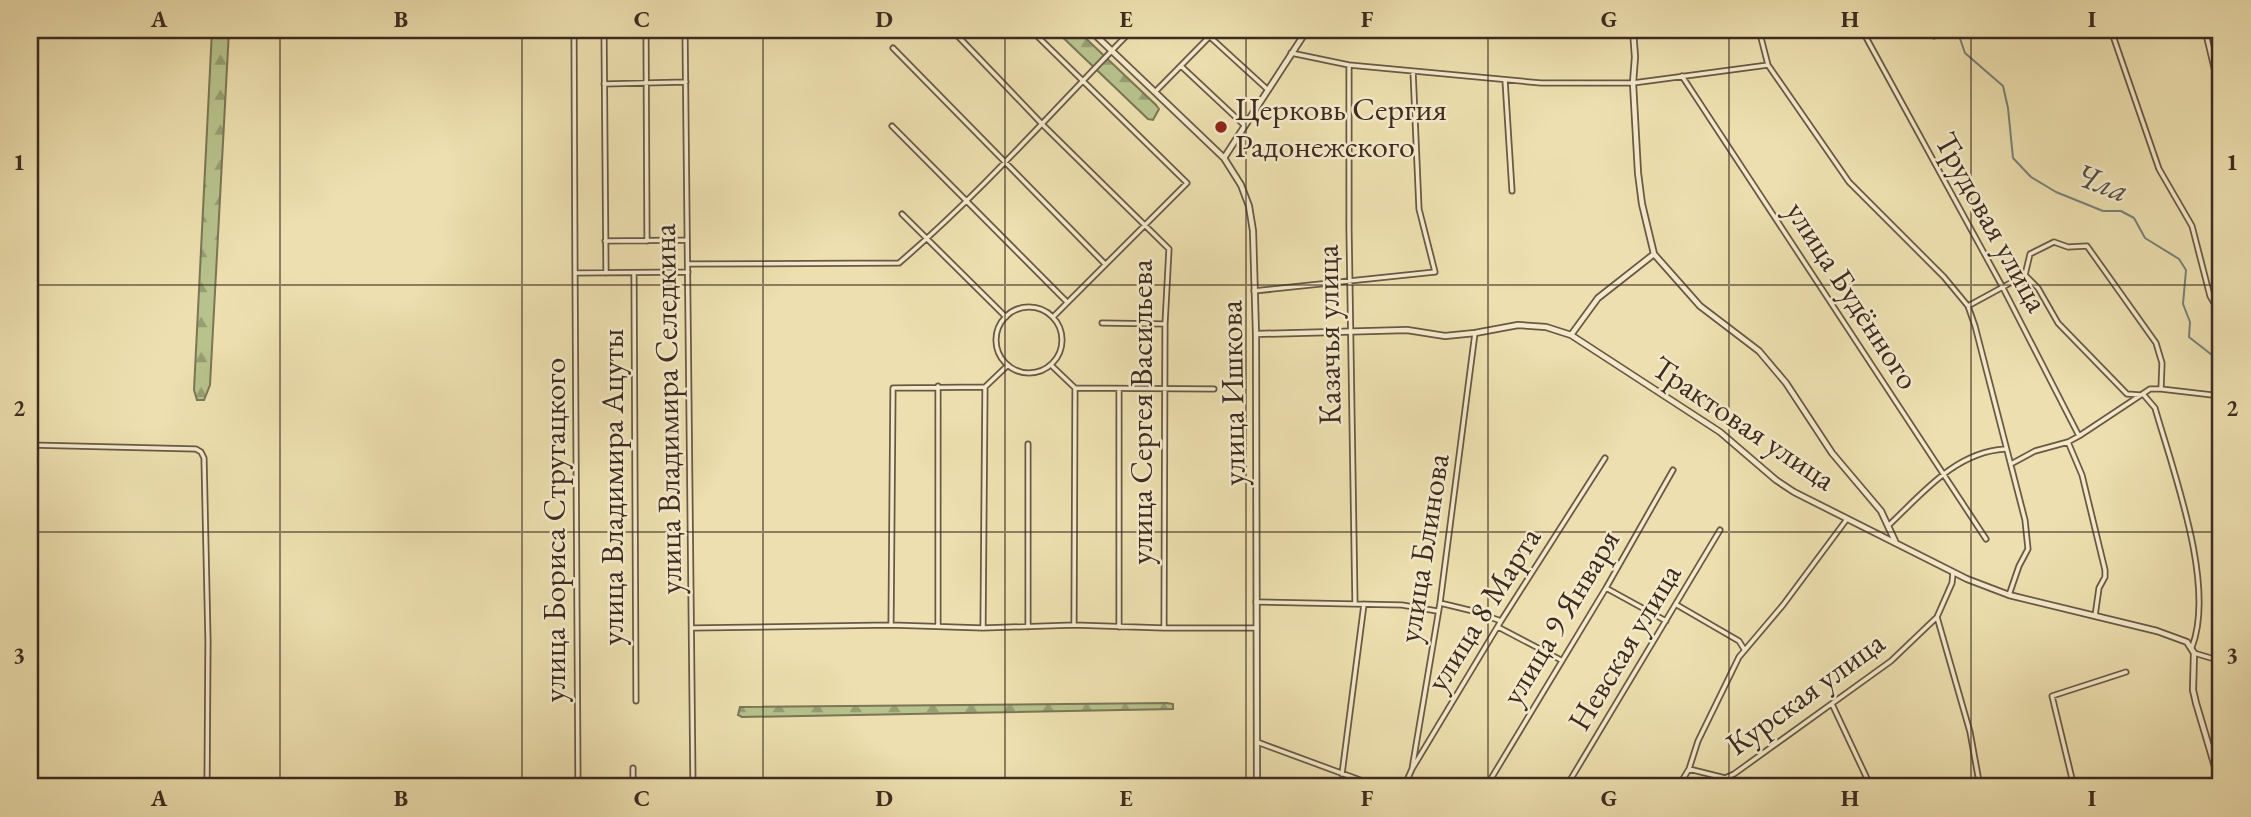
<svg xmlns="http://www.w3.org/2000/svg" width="2251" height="817" viewBox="0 0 2251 817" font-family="'EB Garamond',serif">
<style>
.forest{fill:url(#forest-firs);stroke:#7a7656;stroke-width:2}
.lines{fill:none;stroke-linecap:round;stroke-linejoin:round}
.stream{stroke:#758178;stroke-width:2}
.minor-casing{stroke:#695844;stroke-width:7}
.tertiary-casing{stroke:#695844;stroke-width:8}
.minor{stroke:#f3eacb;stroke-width:3.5}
.tertiary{stroke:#f3eacb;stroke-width:4.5}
.grid{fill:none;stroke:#3d2b20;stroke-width:2;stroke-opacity:0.55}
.poi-dot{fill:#8f2418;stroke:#f3eacb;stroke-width:2.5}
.labels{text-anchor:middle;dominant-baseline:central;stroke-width:5;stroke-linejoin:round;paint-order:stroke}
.poi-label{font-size:32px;fill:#3d2b20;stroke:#f3eacb;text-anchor:start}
.street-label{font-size:32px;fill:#3d2b20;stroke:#f3eacb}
.water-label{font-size:33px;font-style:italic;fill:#544f45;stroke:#f3eacb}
.neatline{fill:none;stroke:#3d2b20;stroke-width:2.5}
.grid-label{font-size:23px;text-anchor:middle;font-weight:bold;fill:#3d2b20}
</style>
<defs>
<pattern id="forest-firs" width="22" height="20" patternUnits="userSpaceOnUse" patternTransform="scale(1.75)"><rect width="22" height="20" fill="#b7c28c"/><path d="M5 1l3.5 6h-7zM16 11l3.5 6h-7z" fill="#969e72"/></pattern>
</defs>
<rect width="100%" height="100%" fill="#eddfaf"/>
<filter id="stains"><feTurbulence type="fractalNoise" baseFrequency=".00286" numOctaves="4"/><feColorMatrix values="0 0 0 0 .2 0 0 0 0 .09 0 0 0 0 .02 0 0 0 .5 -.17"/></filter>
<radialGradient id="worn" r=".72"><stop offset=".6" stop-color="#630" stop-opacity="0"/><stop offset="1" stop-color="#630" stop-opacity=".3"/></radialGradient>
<!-- forest -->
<path class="forest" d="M212 30H229L210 385 204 400H197L194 390Z
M1055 30H1077L1156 105 1159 109 1153 120 1148 119Z
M1167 703 1173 704V709L742 717 738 715 740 707Z"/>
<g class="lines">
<!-- stream -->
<path class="stream" d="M1957 30 1965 53 2003 86 2008 108 2013 158 2031 177 2056 192 2103 211H2121L2134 218 2145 238 2179 259 2186 270 2183 304 2190 322 2189 337 2212 355 2218 377 2221 379"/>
<!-- minor casing -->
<g class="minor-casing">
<path id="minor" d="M574 30 575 273
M604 30 606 273
M646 30 647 241
M685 30 693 787
M952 30 1043 125 1169 249 1165 324 1164 628
M1031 30 1187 183 1053 317
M1759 30 1768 65 1849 182 1944 277 1968 306 1975 326 2025 520 2028 549 2019 566 2009 595
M1862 30 2002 286 2079 436
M2111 30 2159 169 2192 226 2210 296 2221 315
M2205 30 2221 97
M1209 36 1267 89
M1934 36 1935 30
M893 48 1105 264
M1291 53 1349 65 1541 83H1633L1768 65
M1349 65V229L1355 604
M1181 66 1244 125
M1682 76 1986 539
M1505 80 1512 191
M604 84 686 82
M1156 91 1216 30
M892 126 1067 302
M902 214 1006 317
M605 241 687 240
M688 264 899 263C983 191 1055 108 1132 30
M634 273 636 701
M2025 275 2038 288 2058 323 2127 394 2141 395
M1254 291 1435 272 1419 209 1413 71
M1968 306 2025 275 2030 254 2054 242 2068 247 2087 246 2156 343 2162 363 2161 389
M996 340a33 33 0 1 1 66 0a33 33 0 1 1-66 0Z
M1102 323 1165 324
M1052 366 1075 388 1214 389
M938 386V626
M2143 394 2155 408C2173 471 2216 585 2192 647
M2068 442 2082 475 2105 570V577L2099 588 2095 616
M1028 444V627
M30 445 196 449 201 452 204 458 208 641 207 787
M2011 464 2035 451 2068 442 2079 436 2150 389H2161L2221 396
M1888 526C1922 494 1955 452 2005 449
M1953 573 1952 583 1937 617 1970 732 1980 787
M1606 588 1666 621
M1256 602 1402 605 1437 611
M1440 603 1473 611 1501 621
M1677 605 1739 641 1744 649
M1074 624 1075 388
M891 625 893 388 985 387 1007 366
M1119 627V390
M1498 627 1561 660
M692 628 891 625 983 628 1074 625 1164 628H1255
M983 628 985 387
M2194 653 2221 661
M1832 704 1871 787
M1257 742 1379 787
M1412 769 1440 603 1475 333
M1689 769 1725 778 1734 774 1891 661 1937 617
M1342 774 1364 604
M578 787 575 273 688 272
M633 787V768
M1404 787 1412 769 1501 621 1605 458
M1486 787 1606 588 1673 470
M1566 787 1720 530
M1678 787 1689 769 1698 741 1739 657 1783 605 1847 519
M2074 787 2052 696 2126 672"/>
</g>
<!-- tertiary casing -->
<g class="tertiary-casing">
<path id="tertiary" d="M1090 30 1224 158 1241 185 1249 206 1253 231 1256 334 1257 787
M1633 30 1635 57 1633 83 1638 173 1642 204 1654 254 1700 306 1759 351 1786 383 1832 453 1881 511 1895 541
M1224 158 1307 30
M1256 334 1407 330 1445 336 1475 333 1518 325 1546 327 1571 335 1720 432 1776 480 1794 492 1967 579 2009 595 2157 631 2187 642 2194 653 2193 690 2196 703 2221 787
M1571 335 1598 298 1654 254"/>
</g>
<!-- minor -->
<use href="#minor" class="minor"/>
<!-- tertiary -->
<use href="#tertiary" class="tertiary"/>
</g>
<!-- grid -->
<path class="grid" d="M280 30V787M522 30V787M763 30V787M1005 30V787M1246 30V787M1488 30V787M1729 30V787M1971 30V787M30 285H2221M30 532H2221"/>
<!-- markers -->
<circle class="poi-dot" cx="1221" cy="127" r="7"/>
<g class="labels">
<!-- poi labels -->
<g class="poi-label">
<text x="1235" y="109">Церковь Сергия<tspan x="1235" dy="37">Радонежского</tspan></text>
</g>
<!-- street labels -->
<g class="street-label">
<text transform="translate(1992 222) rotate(61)">Трудовая улица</text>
<text transform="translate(1853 295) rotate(57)">улица Будённого</text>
<text transform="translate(1328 335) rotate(-91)">Казачья улица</text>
<text transform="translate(1232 393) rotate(-91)">улица Ишкова</text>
<text transform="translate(667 409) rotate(-91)">улица Владимира Селедкина</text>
<text transform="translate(1141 412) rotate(-90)">улица Сергея Васильева</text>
<text transform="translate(1744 423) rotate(34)">Трактовая улица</text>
<text transform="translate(612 487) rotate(-90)">улица Владимира Ацуты</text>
<text transform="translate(554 530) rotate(-90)">улица Бориса Стругацкого</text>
<text transform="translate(1423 548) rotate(-81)">улица Блинова</text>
<text transform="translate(1483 609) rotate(-58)">улица 8 Марта</text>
<text transform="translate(1560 617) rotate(-59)">улица 9 Января</text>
<text transform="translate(1624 647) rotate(-59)">Невская улица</text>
<text transform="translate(1805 693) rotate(-36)">Курская улица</text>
</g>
<!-- water labels -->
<g class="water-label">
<text transform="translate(2102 182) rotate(21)">Чла</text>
</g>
</g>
<!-- margin -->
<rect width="2251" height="817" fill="none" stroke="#eddfaf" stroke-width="77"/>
<rect x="38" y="38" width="2174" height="740" class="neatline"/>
<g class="grid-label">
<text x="159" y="27">A</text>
<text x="401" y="27">B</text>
<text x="642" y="27">C</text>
<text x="884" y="27">D</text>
<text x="1126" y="27">E</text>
<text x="1367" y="27">F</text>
<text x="1609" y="27">G</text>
<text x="1850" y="27">H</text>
<text x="2092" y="27">I</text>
<text x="19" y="170">1</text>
<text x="2232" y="170">1</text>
<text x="19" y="416">2</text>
<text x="2232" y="416">2</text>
<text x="19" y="663">3</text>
<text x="2232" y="663">3</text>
<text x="159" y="806">A</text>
<text x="401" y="806">B</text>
<text x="642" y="806">C</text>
<text x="884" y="806">D</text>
<text x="1126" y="806">E</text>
<text x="1367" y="806">F</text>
<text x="1609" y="806">G</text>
<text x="1850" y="806">H</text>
<text x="2092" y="806">I</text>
</g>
<rect width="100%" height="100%" filter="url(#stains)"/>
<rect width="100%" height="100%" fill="url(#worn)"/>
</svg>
